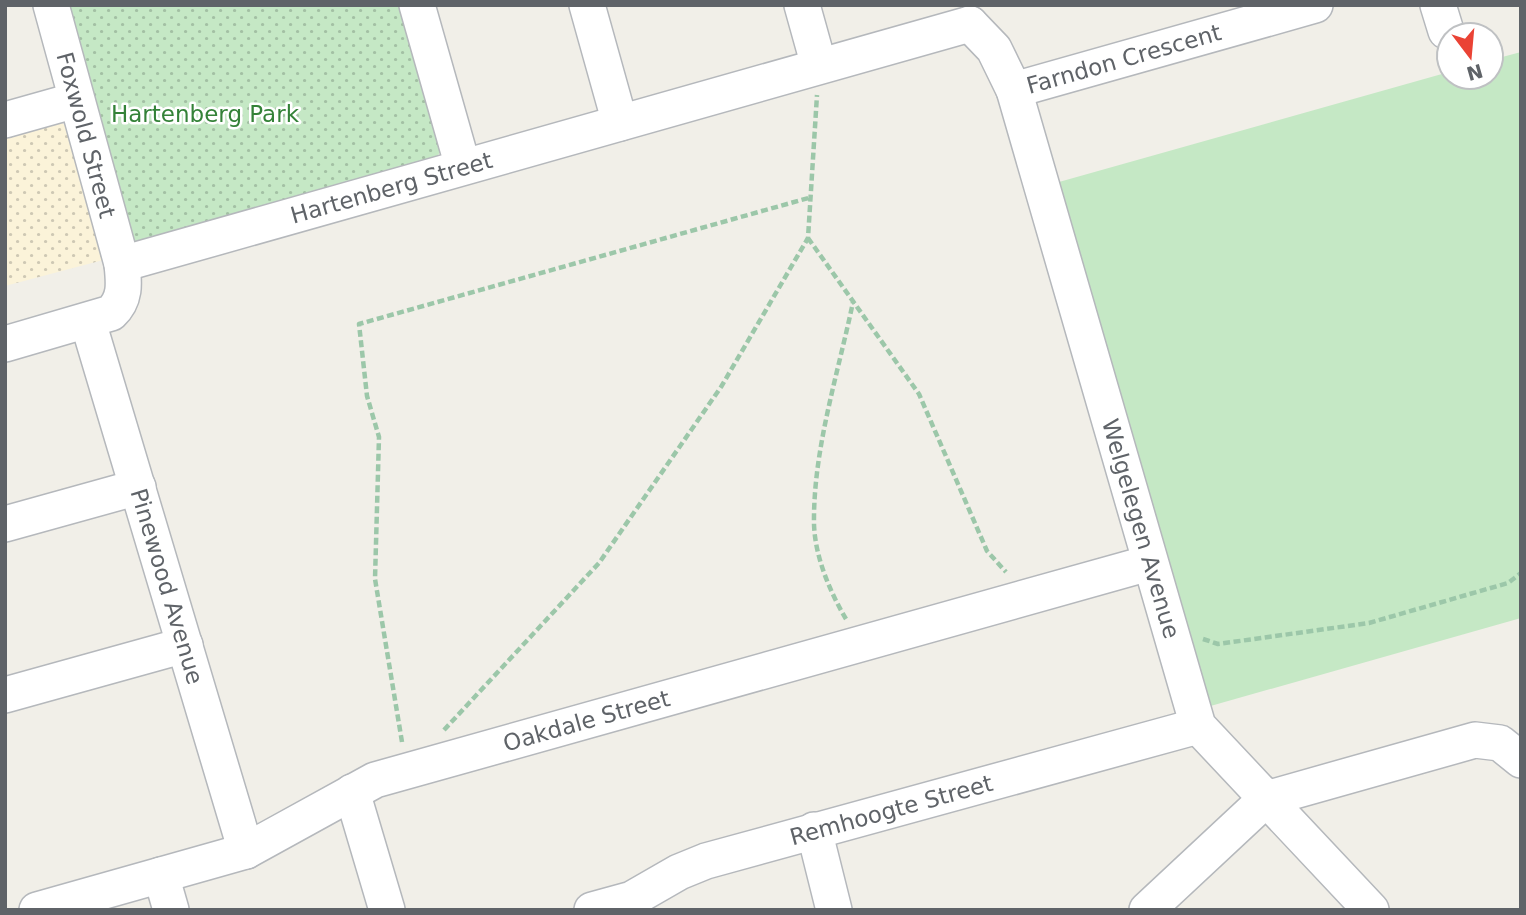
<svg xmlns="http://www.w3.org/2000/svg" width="1526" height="915" viewBox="0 0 1526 915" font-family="'DejaVu Sans',sans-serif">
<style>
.grass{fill:#c5e8c5}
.sand{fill:url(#sand-dots)}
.park{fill:url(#park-dots)}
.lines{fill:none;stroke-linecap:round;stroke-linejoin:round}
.minor-casing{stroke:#b5b8bc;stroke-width:38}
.path{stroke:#9cc7a9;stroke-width:4.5;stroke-dasharray:7 3.5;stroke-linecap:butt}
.minor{stroke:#fff;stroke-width:35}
.labels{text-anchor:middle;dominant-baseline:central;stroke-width:5;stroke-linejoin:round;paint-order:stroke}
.street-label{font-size:23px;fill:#5f6368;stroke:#fff}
.park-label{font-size:23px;fill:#348238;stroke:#fff}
</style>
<defs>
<pattern id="sand-dots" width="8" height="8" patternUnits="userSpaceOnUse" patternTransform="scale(1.75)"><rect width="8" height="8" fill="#fbf3d9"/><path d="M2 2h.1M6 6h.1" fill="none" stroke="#cec8b4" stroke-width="1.8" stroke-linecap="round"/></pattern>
<pattern id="park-dots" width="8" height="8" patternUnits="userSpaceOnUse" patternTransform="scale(1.75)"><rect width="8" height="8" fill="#c5e8c5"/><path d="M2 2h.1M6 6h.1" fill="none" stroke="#a3c0a4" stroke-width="1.8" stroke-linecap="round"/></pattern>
</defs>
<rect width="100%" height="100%" fill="#f1efe8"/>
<!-- grass -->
<path class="grass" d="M1521 52V618L1207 707 1059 182 1449 72V77H1491V60Z"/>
<!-- sand -->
<path class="sand" d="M57 119 73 132 107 259 5 286V134Z"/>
<!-- park -->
<path class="park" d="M61 5H404L442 147 435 162 138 245 128 238Z"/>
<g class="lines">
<!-- minor casing -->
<g class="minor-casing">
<g id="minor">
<path d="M417 5 463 167"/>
<path d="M587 5 620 123"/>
<path d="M802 5 819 66"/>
<path d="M1438 5 1446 31"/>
<path id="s1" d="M970 24 994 49 1014 90 1198 726 1371 910"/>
<path id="s2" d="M1014 90 1315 5"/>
<path d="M5 120 76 100"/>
<path id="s3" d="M122 264 970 24"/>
<path id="s4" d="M88 322 246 851"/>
<path d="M5 344 111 313C126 299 124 283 122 264L51 5"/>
<path d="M5 524 138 487"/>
<path d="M5 695 185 645"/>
<path d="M352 792 387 910"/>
<path d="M814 830 834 910"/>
<path d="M161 875 171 910"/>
<path id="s5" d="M37 910 246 851 375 780 1149 563"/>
<path id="s6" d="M592 910 632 899 679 872 706 861 1198 726"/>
<path d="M1147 910 1266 799 1475 740 1500 743 1521 760"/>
</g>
</g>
<!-- path -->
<path class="path" d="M808 238 919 394 987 551 1006 572
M846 619C830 592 815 557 814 524 813 450 838 374 853 302
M1203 639 1218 644 1369 623 1508 583 1521 573
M444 730 599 563 721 387 808 238 817 95
M402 742 375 579 379 437 367 396 359 324 812 197"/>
<!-- minor -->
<use href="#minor" class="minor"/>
</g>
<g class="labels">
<!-- street labels -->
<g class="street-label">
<text stroke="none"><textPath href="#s2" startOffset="114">Farndon Crescent</textPath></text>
<text transform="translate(86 135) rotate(75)">Foxwold Street</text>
<text stroke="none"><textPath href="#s3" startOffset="280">Hartenberg Street</textPath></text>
<text stroke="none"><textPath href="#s1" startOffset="537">Welgelegen Avenue</textPath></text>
<text stroke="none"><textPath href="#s4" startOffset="276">Pinewood Avenue</textPath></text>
<text stroke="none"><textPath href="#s5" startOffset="584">Oakdale Street</textPath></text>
<text stroke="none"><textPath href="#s6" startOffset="317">Remhoogte Street</textPath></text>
</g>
<!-- park labels -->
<g class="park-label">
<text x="205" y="114">Hartenberg Park</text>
</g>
</g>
<!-- border -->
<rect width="1526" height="915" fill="none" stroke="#5f6368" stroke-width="14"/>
<!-- north arrow -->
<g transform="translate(1470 56) rotate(164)"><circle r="33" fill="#ffffff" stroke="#bfc1c3" stroke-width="2"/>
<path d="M0-5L12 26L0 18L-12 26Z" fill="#ea4335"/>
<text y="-10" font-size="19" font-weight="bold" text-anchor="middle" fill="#5f6368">N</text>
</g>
</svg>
